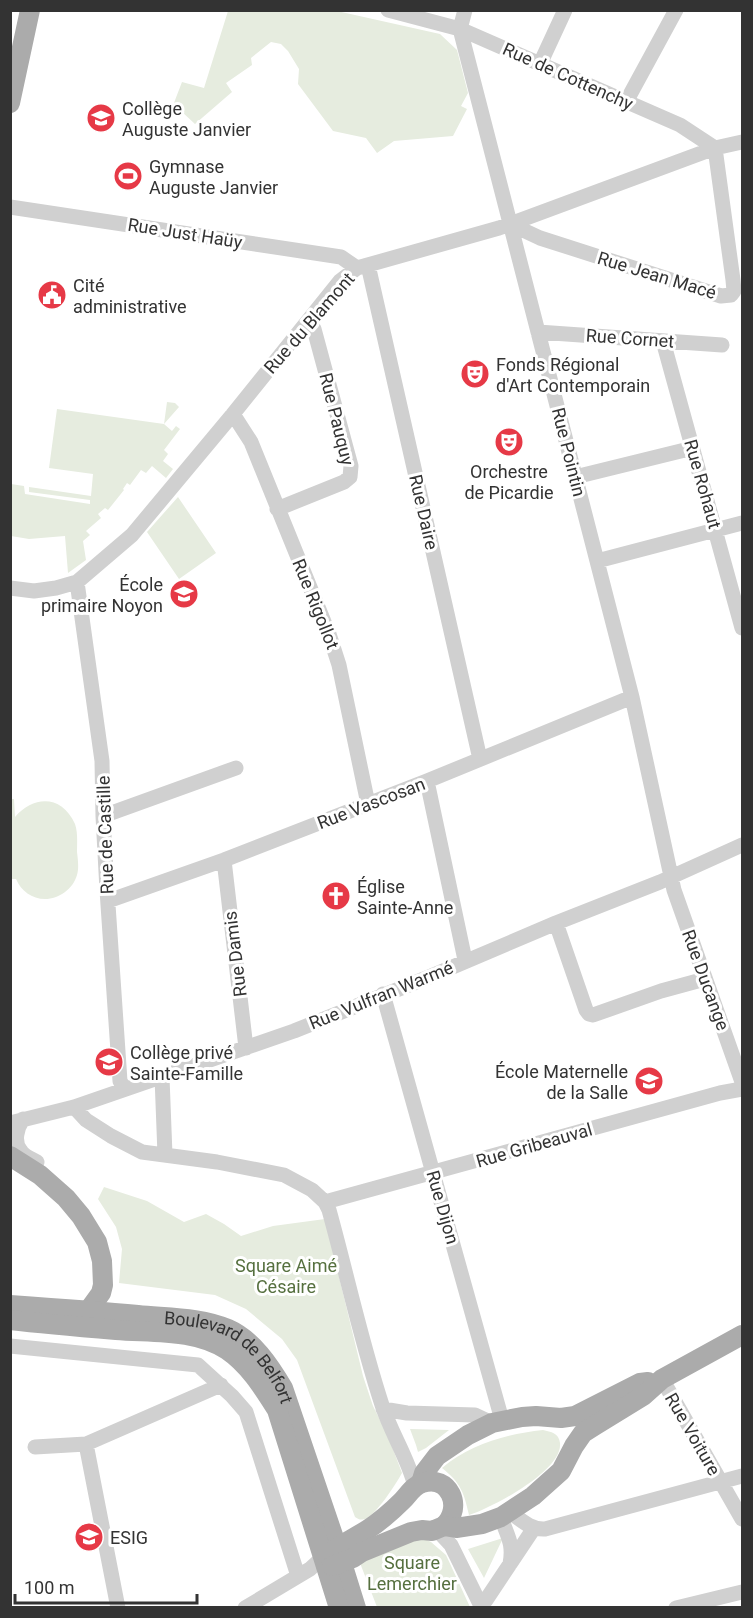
<svg xmlns="http://www.w3.org/2000/svg" width="753" height="1618" viewBox="0 0 753 1618" font-family="Roboto,sans-serif">
<style>
.green{fill:#e6ecdf}
.lines{fill:none;stroke-linecap:round;stroke-linejoin:round}
.minor{stroke:#d0d0d0;stroke-width:15}
.major{stroke:#ababab;stroke-width:20}
.labels{text-anchor:middle;dominant-baseline:central;stroke-width:6;stroke-linejoin:round;paint-order:stroke}
.street-label{font-size:18px;fill:#333;stroke:#fff}
.poi-label{font-size:18px;fill:#333;stroke:#fff;text-anchor:start}
.park-label{font-size:18px;fill:#56703f;stroke:#fff}
</style>
<rect width="100%" height="100%" fill="#fff"/>
<!-- green -->
<path class="green" d="M228 11H337L440 34 457 50 468 93 461 106 467 109 453 136 394 141 377 153 366 138 333 131 298 84 299 69 288 51 281 44 271 42 251 58 252 65 226 83 232 92 195 124 181 111 172 108 182 82 204 88Z
M167 402 175 403 179 407 164 424 172 431 176 426 180 429 164 450 168 454 163 461 173 469 166 478 152 466 146 473 141 470 130 485 127 483 123 489 124 490 108 510 105 508 98 514 101 518 86 531 90 535 83 541 86 560 68 573 65 536 29 539 11 536V484L24 486 25 494 90 504V500L29 492V487L91 496 93 474 49 468 57 409 164 424Z
M178 497 216 553 179 579 147 532Z
M11 799H14L15 817C34 795 62 795 75 824 78 833 77 843 77 852 78 860 79 868 77 875 73 889 59 899 45 899 32 899 21 891 16 879H11Z
M104 1187 147 1201 184 1222 206 1214 224 1224 241 1236 273 1226 325 1219 363 1376 373 1406 388 1436 402 1473C396 1484 376 1515 365 1519 360 1520 360 1520 355 1517L297 1360 282 1339 246 1309 215 1295 119 1283 122 1249 116 1227 98 1199Z
M410 1429 449 1430 426 1448 418 1452 416 1445Z
M543 1430C551 1432 559 1433 560 1443 563 1471 491 1508 469 1515 464 1493 461 1483 442 1468 470 1444 507 1434 543 1430Z
M419 1536 431 1542 446 1555 470 1607H377L360 1563Z
M503 1538 484 1578 468 1549Z"/>
<g class="lines">
<!-- minor -->
<path class="minor" d="M388 10 460 29 680 125 715 148
M465 10 460 29 632 697 674 890 742 1082
M540 64 565 10
M626 102 676 10
M10 207 341 257 357 268
M510 224 540 238 721 296 731 295 734 291 733 280 715 148
M368 265 480 759
M538 332 722 345
M663 341 742 628
M233 414 251 442 329 634 339 665 368 804
M575 477 693 448
M277 509 344 482 350 477 351 466 314 329 308 321
M597 561 742 523
M77 582 102 761 103 816 107 890 120 1081 124 1088
M10 588 34 591 56 588 77 582 132 535 233 414 340 281 357 268 499 228 715 148 742 142
M427 781 465 960
M103 816 236 768
M224 860 246 1048
M108 901 224 860 427 781 632 697
M556 923 586 1010 589 1014 593 1015 661 991 705 979
M383 994 502 1420
M162 1077 165 1155
M74 1107 86 1120 111 1136 142 1152 217 1162 284 1175 312 1190 325 1202 329 1210C347 1275 361 1341 382 1405 391 1433 408 1458 415 1486
M23 1119C17 1128 13 1142 21 1151 24 1156 32 1159 37 1162
M10 1123 74 1107 294 1031 429 977 556 923 660 882 742 845
M325 1202 720 1093 742 1089
M10 1346 198 1365 232 1396 246 1412 298 1576
M662 1379 742 1519
M383 1409 407 1413 475 1415 492 1423
M86 1444 118 1608
M35 1447 86 1444 221 1385
M510 1512C521 1520 531 1530 545 1529L742 1476
M501 1517C507 1536 514 1543 510 1564
M437 1530 451 1545 482 1608
M480 1604 486 1600 534 1528
M245 1608 310 1569 323 1557
M676 1608 742 1592"/>
<!-- major -->
<g class="major">
<path d="M10 103 30 10"/>
<path d="M10 1156 40 1175 66 1198 81 1216 97 1242 102 1261 103 1285 101 1293 88 1311"/>
<path id="s1" d="M10 1305C53 1308 96 1311 138 1315 167 1318 201 1317 228 1329 253 1340 270 1366 283 1388L337 1547 356 1608"/>
<path d="M10 1320C46 1324 81 1327 116 1330 152 1333 195 1329 227 1350 249 1365 263 1388 277 1410L339 1608"/>
<path d="M421 1483 424 1473 437 1456 468 1435 492 1423 522 1417 536 1416 561 1418 575 1416 640 1383 648 1382"/>
<path d="M327 1554C340 1545 354 1538 367 1530 379 1522 391 1512 402 1501 409 1494 413 1486 422 1483 449 1474 464 1507 444 1526"/>
<path d="M332 1566 353 1558 362 1552 411 1532 422 1530 432 1531 444 1526 456 1528 482 1524 501 1517 533 1496 561 1471 574 1446 583 1433 594 1426 643 1396 662 1379 742 1335"/>
</g>
</g>
<!-- icons -->
<defs>
<g id="school-disc" transform="scale(1.5)"><circle r="9.5" fill="#e63946" stroke="#fff"/><path d="M0-5L7-2L0 1L-7-2ZM-4 1L0 2.5L4 1V4Q0 6-4 4Z" fill="#fff"/></g>
<g id="stadium-disc" transform="scale(1.5)"><circle r="9.5" fill="#e63946" stroke="#fff"/><path d="M0-5a6.5 5 0 1 0 0 10a6.5 5 0 1 0 0-10ZM-3.5-1.8h7v3.6h-7Z" fill="#fff"/></g>
<g id="civic-disc" transform="scale(1.5)"><circle r="9.5" fill="#e63946" stroke="#fff"/><path d="M-.6-6.5H3V-4.5H.6V-3L4-1V1h2V6H-6V1h2V-1L-.6-3ZM-1.2 2.5V6h2.4V2.5Z" fill="#fff"/></g>
<g id="theatre-disc" transform="scale(1.5)"><circle r="9.5" fill="#e63946" stroke="#fff"/><path d="M-5-5.5Q0-4 5-5.5V0Q5 5 0 6Q-5 5-5 0ZM-3.3-2.5H-1v1.5H-3.3ZM1-2.5H3.3v1.5H1ZM-2.8 1Q0 5.5 2.8 1Z" fill="#fff"/></g>
<g id="church-disc" transform="scale(1.5)"><circle r="9.5" fill="#e63946" stroke="#fff"/><path d="M-1.2-6h2.4v3.5h3.3v2.4h-3.3V6h-2.4V-.1h-3.3v-2.4h3.3Z" fill="#fff"/></g>
<g id="university-disc" transform="scale(1.5)"><circle r="9.5" fill="#e63946" stroke="#fff"/><path d="M0-5L7-2L0 1L-7-2ZM-4 1L0 2.5L4 1V4Q0 6-4 4Z" fill="#fff"/></g>
</defs>
<g fill-rule="evenodd">
<use href="#school-disc" x="101" y="118"/>
<use href="#stadium-disc" x="128" y="176"/>
<use href="#civic-disc" x="52" y="295"/>
<use href="#theatre-disc" x="475" y="374"/>
<use href="#theatre-disc" x="509" y="442"/>
<use href="#school-disc" x="184" y="594"/>
<use href="#church-disc" x="336" y="896"/>
<use href="#school-disc" x="109" y="1062"/>
<use href="#school-disc" x="649" y="1081"/>
<use href="#university-disc" x="89" y="1537"/>
</g>
<g class="labels">
<!-- street labels -->
<g class="street-label">
<text transform="translate(568 76) rotate(24)">Rue de Cottenchy</text>
<text transform="translate(185 233) rotate(9)">Rue Just Haüy</text>
<text transform="translate(657 275) rotate(17)">Rue Jean Macé</text>
<text transform="translate(309 323) rotate(-49)">Rue du Blamont</text>
<text transform="translate(630 338) rotate(4)">Rue Cornet</text>
<text transform="translate(337 419) rotate(76)">Rue Pauquy</text>
<text transform="translate(569 452) rotate(76)">Rue Pointin</text>
<text transform="translate(703 484) rotate(74)">Rue Rohaut</text>
<text transform="translate(424 512) rotate(77)">Rue Daire</text>
<text transform="translate(316 604) rotate(68)">Rue Rigollot</text>
<text transform="translate(371 803) rotate(-21)">Rue Vascosan</text>
<text transform="translate(105 835) rotate(-92)">Rue de Castille</text>
<text transform="translate(235 954) rotate(-97)">Rue Damis</text>
<text transform="translate(706 980) rotate(70)">Rue Ducange</text>
<text transform="translate(381 995) rotate(-22)">Rue Vulfran Warmé</text>
<text transform="translate(534 1145) rotate(-16)">Rue Gribeauval</text>
<text transform="translate(443 1207) rotate(74)">Rue Dijon</text>
<text stroke="none"><textPath href="#s1" startOffset="236">Boulevard de Belfort</textPath></text>
<text transform="translate(693 1434) rotate(60)">Rue Voiture</text>
</g>
<!-- poi labels -->
<g class="poi-label">
<text x="122" y="108">Collège<tspan x="122" dy="21">Auguste Janvier</tspan></text>
<text x="149" y="166">Gymnase<tspan x="149" dy="21">Auguste Janvier</tspan></text>
<text x="73" y="285">Cité<tspan x="73" dy="21">administrative</tspan></text>
<text x="496" y="364">Fonds Régional<tspan x="496" dy="21">d'Art Contemporain</tspan></text>
<text x="509" y="471" text-anchor="middle">Orchestre<tspan x="509" dy="21">de Picardie</tspan></text>
<text x="163" y="584" text-anchor="end">École<tspan x="163" dy="21">primaire Noyon</tspan></text>
<text x="357" y="886">Église<tspan x="357" dy="21">Sainte-Anne</tspan></text>
<text x="130" y="1052">Collège privé<tspan x="130" dy="21">Sainte-Famille</tspan></text>
<text x="628" y="1071" text-anchor="end">École Maternelle<tspan x="628" dy="21">de la Salle</tspan></text>
<text x="110" y="1537">ESIG</text>
</g>
<!-- park labels -->
<g class="park-label">
<text x="286" y="1265">Square Aimé<tspan x="286" dy="21">Césaire</tspan></text>
<text x="412" y="1562">Square<tspan x="412" dy="21">Lemerchier</tspan></text>
</g>
</g>
<!-- border -->
<rect width="753" height="1618" fill="none" stroke="#333333" stroke-width="24"/>
<!-- scale -->
<path d="M15 1594v9h182v-9" fill="none" stroke="#333333" stroke-width="3"/>
<text x="24" y="1594" font-size="18" fill="#333333" stroke="#ffffff" stroke-width="4.5" paint-order="stroke">100 m</text>
</svg>
